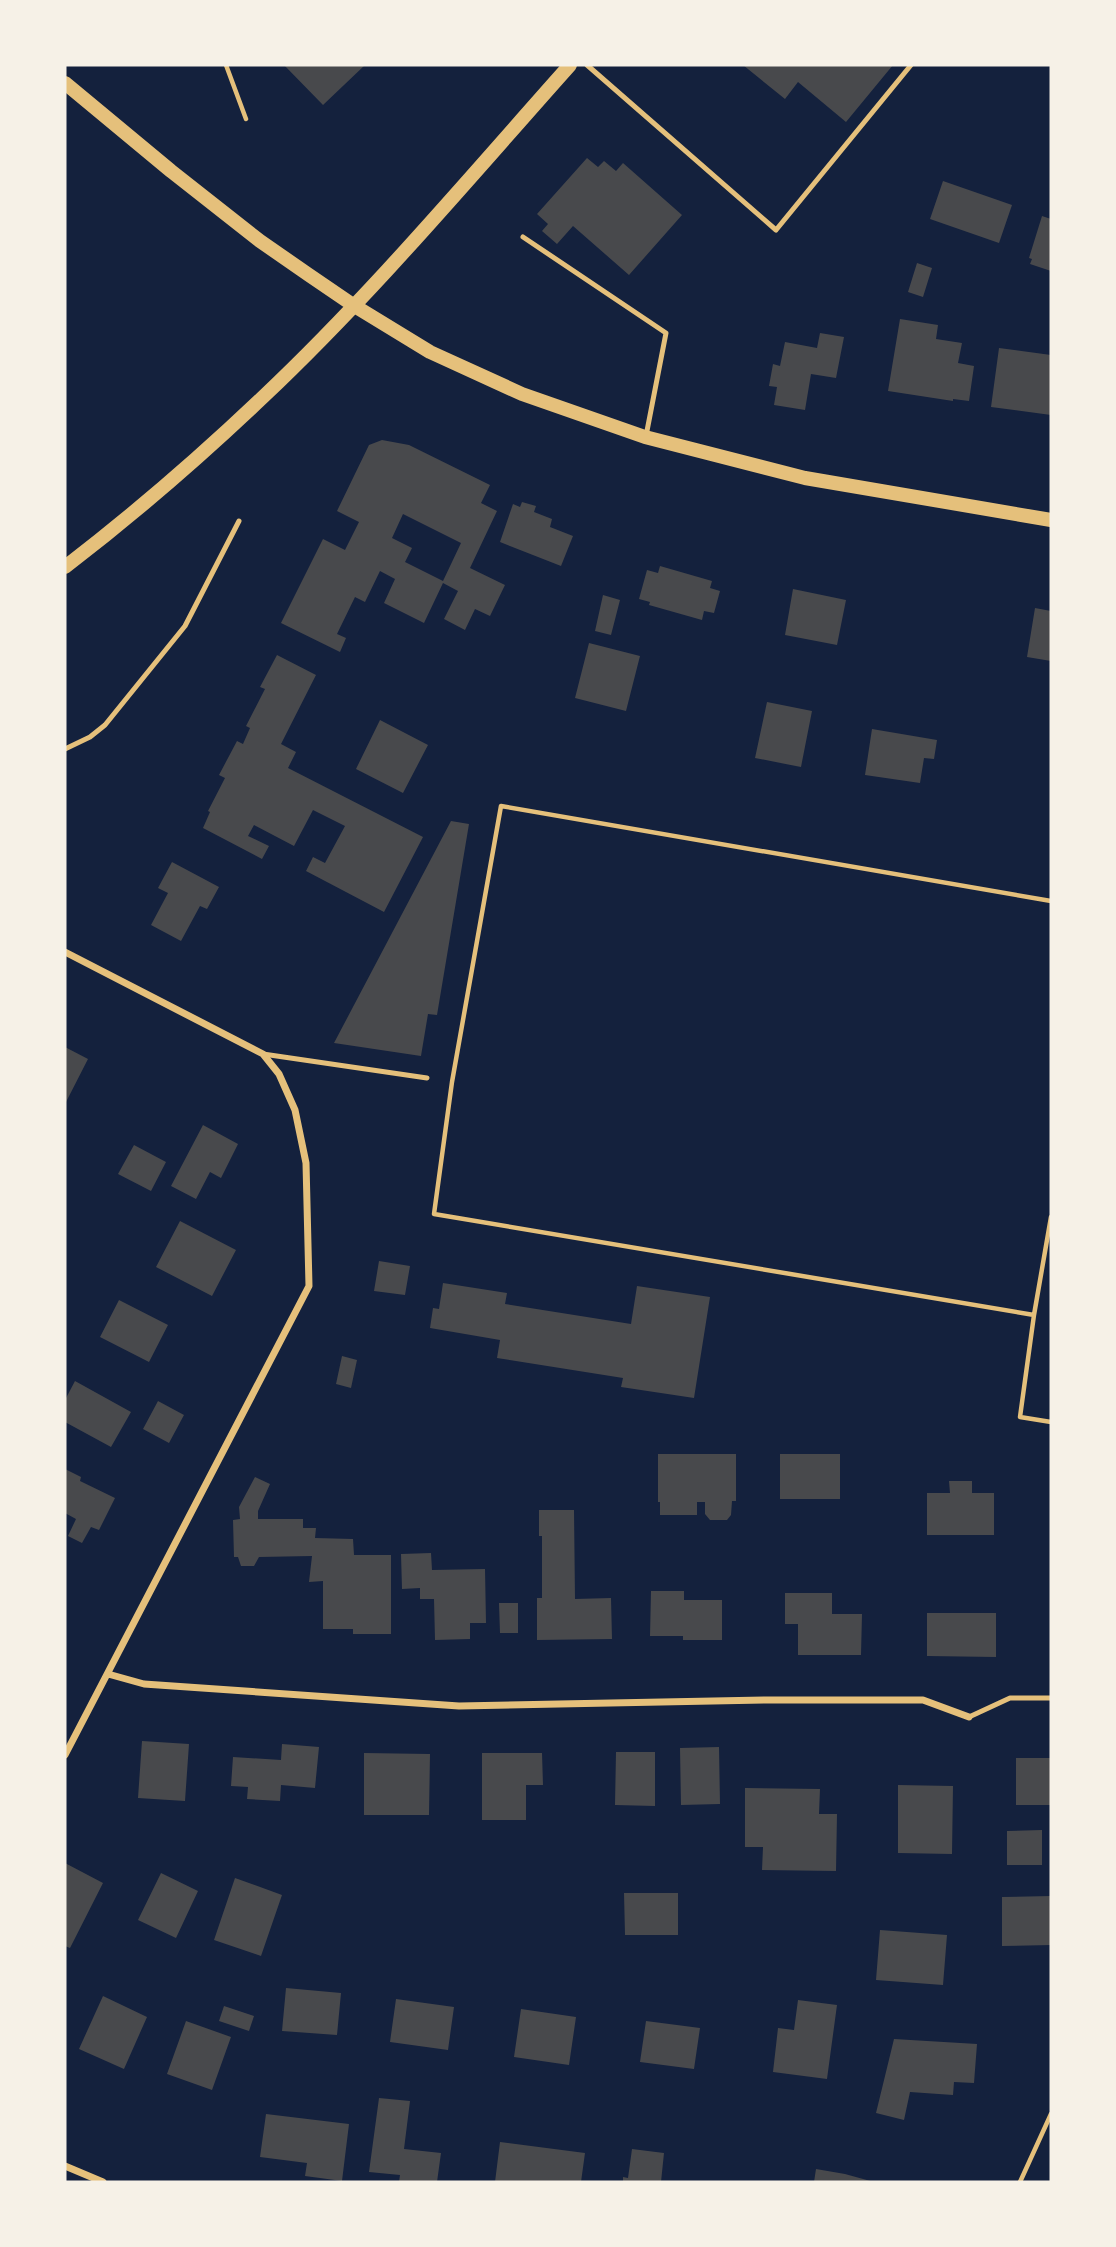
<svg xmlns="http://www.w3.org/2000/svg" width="1116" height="2247" viewBox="0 0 1116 2247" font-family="Arial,sans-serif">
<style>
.building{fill:#48494c;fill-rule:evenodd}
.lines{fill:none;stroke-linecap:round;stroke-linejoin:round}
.path{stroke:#e5c07b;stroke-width:4.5}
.service{stroke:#e5c07b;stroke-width:5}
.minor{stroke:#e5c07b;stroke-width:7}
.secondary{stroke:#e5c07b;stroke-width:14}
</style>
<rect width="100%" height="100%" fill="#14213d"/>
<!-- building -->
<path class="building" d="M284 65H365L323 105Z
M743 65H893L846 122 798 82 785 99Z
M587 158 598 167 604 161 616 171 623 163 682 215 629 275 573 226 557 244 542 231 548 224 537 214Z
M943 181 1012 205 999 243 930 219Z
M1042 216 1051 219V271L1030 264 1032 259 1029 258Z
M917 263 932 268 923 297 908 292Z
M900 319 938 325 936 339 962 343 958 363 974 366 969 401 953 399V401L888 391Z
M820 333 844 337 836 378 811 374 805 410 774 405 777 387 769 386 773 364 780 366 785 342 817 348Z
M999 348 1051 355V415L991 407Z
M382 440 409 445 490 485 481 503 497 511 470 568 505 585 490 616 475 609 465 630 444 619 458 591 443 583 424 623 384 603 395 579 380 571 365 602 355 597 337 634 346 638 340 652 281 623 323 539 345 550 359 522 337 511 369 445ZM403 514 461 543 443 581 405 562 412 548 392 538Z
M522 502 536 506 534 512 552 519 550 527 573 536 561 566 500 542 513 504 520 507Z
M660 566 712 581 710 588 720 591 714 613 704 611 702 620 649 605 650 602 639 599 647 570 658 573Z
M793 589 846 600 837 645 785 635Z
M603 595 620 600 611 635 595 631Z
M1035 608 1051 611V661L1027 657Z
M589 643 640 656 626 711 575 698Z
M277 655 316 675 281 744 296 752 288 768 423 837 384 912 306 871 313 857 325 863 345 826 313 810 294 846 254 825 248 836 269 846 262 859 203 828 210 812 208 811 225 778 219 775 237 741 243 744 250 728 246 726 265 689 260 687Z
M767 702 812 711 801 767 755 758Z
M380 720 428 745 403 793 356 769Z
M872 729 937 740 934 759 924 758 920 783 865 775Z
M451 821 469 824 437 1015 428 1014 421 1056 334 1043Z
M172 862 219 887 207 909 200 906 181 941 151 925 168 893 158 888Z
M65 1047 88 1059 65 1104Z
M203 1125 238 1144 221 1178 210 1172 196 1199 171 1186Z
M134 1145 166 1162 151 1191 118 1174Z
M180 1221 236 1250 212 1296 156 1267Z
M379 1261 410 1266 405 1295 374 1291Z
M443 1283 507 1293 505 1304 631 1324 637 1286 710 1297 694 1398 621 1387 623 1378 497 1358 500 1340 430 1328 433 1308 439 1309Z
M119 1300 168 1325 149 1362 100 1337Z
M342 1356 357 1360 351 1388 336 1384Z
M75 1381 131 1412 111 1447 65 1422V1400Z
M158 1401 184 1415 169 1443 143 1429Z
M658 1454H736V1501H732L731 1515 727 1520H710L705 1514V1502H697V1515H660V1502H658Z
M780 1454H840V1499H780Z
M65 1469 81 1477 80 1481 115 1498 99 1530 91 1527 82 1543 68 1536 76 1519 65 1513Z
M255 1477 270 1484 258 1511V1519H303V1528H316L315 1538 353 1539 354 1555H391V1634H353V1629H323V1581L309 1582 312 1556 259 1557 254 1566H241L238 1557H234L233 1520 240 1519 239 1507Z
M949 1481H972V1493H994V1535H927V1493H950Z
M539 1510H574L575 1599 611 1598 612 1639 537 1640V1598H542V1536H539Z
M431 1553 432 1570 485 1569 486 1623H470V1639L435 1640 434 1599H420V1588L402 1589 401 1554Z
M651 1591H684V1600H722V1640H683V1636H650Z
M785 1593H832V1614H862L861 1655H798V1624H785Z
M499 1603H518V1633H500Z
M927 1613H996V1657L927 1656Z
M142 1741 189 1744 185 1801 138 1798Z
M282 1744 319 1747 315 1788 281 1785 280 1801 247 1799 248 1787 231 1786 233 1757 281 1760Z
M719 1747 720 1804 681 1805 680 1748Z
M616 1752H655V1806L615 1805Z
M364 1753 430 1754 429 1815H364Z
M482 1753H542L543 1785H526V1820H482Z
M1016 1758H1051L1050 1805H1016Z
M898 1785 953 1786 952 1854 898 1853Z
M745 1788 820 1789 819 1814H837L836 1871 762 1870 763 1847H745Z
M1042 1830V1865H1007V1831Z
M65 1863 103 1883 70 1948 65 1946Z
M161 1873 198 1891 176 1938 138 1920Z
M235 1878 282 1895 261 1956 214 1940Z
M624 1893H678V1935H625Z
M1051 1896V1945L1002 1946V1897Z
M880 1930 947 1935 943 1985 876 1980Z
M286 1988 341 1993 337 2035 282 2031Z
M103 1996 147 2017 124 2069 79 2049Z
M396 1999 454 2007 448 2050 390 2042Z
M798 2000 837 2005 827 2079 773 2072 778 2028 794 2030Z
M224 2006 254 2016 249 2031 219 2021Z
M521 2009 576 2017 569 2065 514 2057Z
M186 2021 231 2037 212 2090 167 2074Z
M646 2021 700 2028 694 2069 640 2062Z
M894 2039 977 2044 974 2083 954 2082 953 2095 910 2092 904 2120 876 2113Z
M379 2098 410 2101 404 2149 441 2153 437 2182H399L400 2175 369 2172Z
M266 2114 349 2124 342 2181 305 2176 307 2163 260 2157Z
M500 2142 585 2153 581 2182H495Z
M632 2149 664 2153 661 2182H623V2177L628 2178Z
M816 2169 845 2174 874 2182H814Z"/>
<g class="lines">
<!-- path -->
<path class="path" d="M226 65 246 119
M1051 901 501 806 452 1082 434 1214 1034 1315 1051 1217
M1034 1315 1020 1417 1051 1422
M1020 2182 1051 2114"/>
<!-- service -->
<path class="service" d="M587 65 776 230 911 65
M523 237 666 333 646 436
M65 749 90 737 105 725 185 626 239 521
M263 1054 427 1078
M969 1717 1010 1698H1051"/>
<!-- minor -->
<path class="minor" d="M65 952 263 1054 279 1074 295 1110 306 1163 309 1286 65 1755
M108 1674 144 1684 459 1706 767 1700H923L969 1717
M65 2166 103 2182"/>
<!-- secondary -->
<path class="secondary" d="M65 83 171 171 260 241 309 275 353 305 430 352 522 394 645 437 805 478 1051 520
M65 567C134 514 200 457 263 397 372 294 470 177 570 65"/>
</g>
<!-- border -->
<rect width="1116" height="2247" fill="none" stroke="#f6f1e7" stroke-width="133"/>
</svg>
